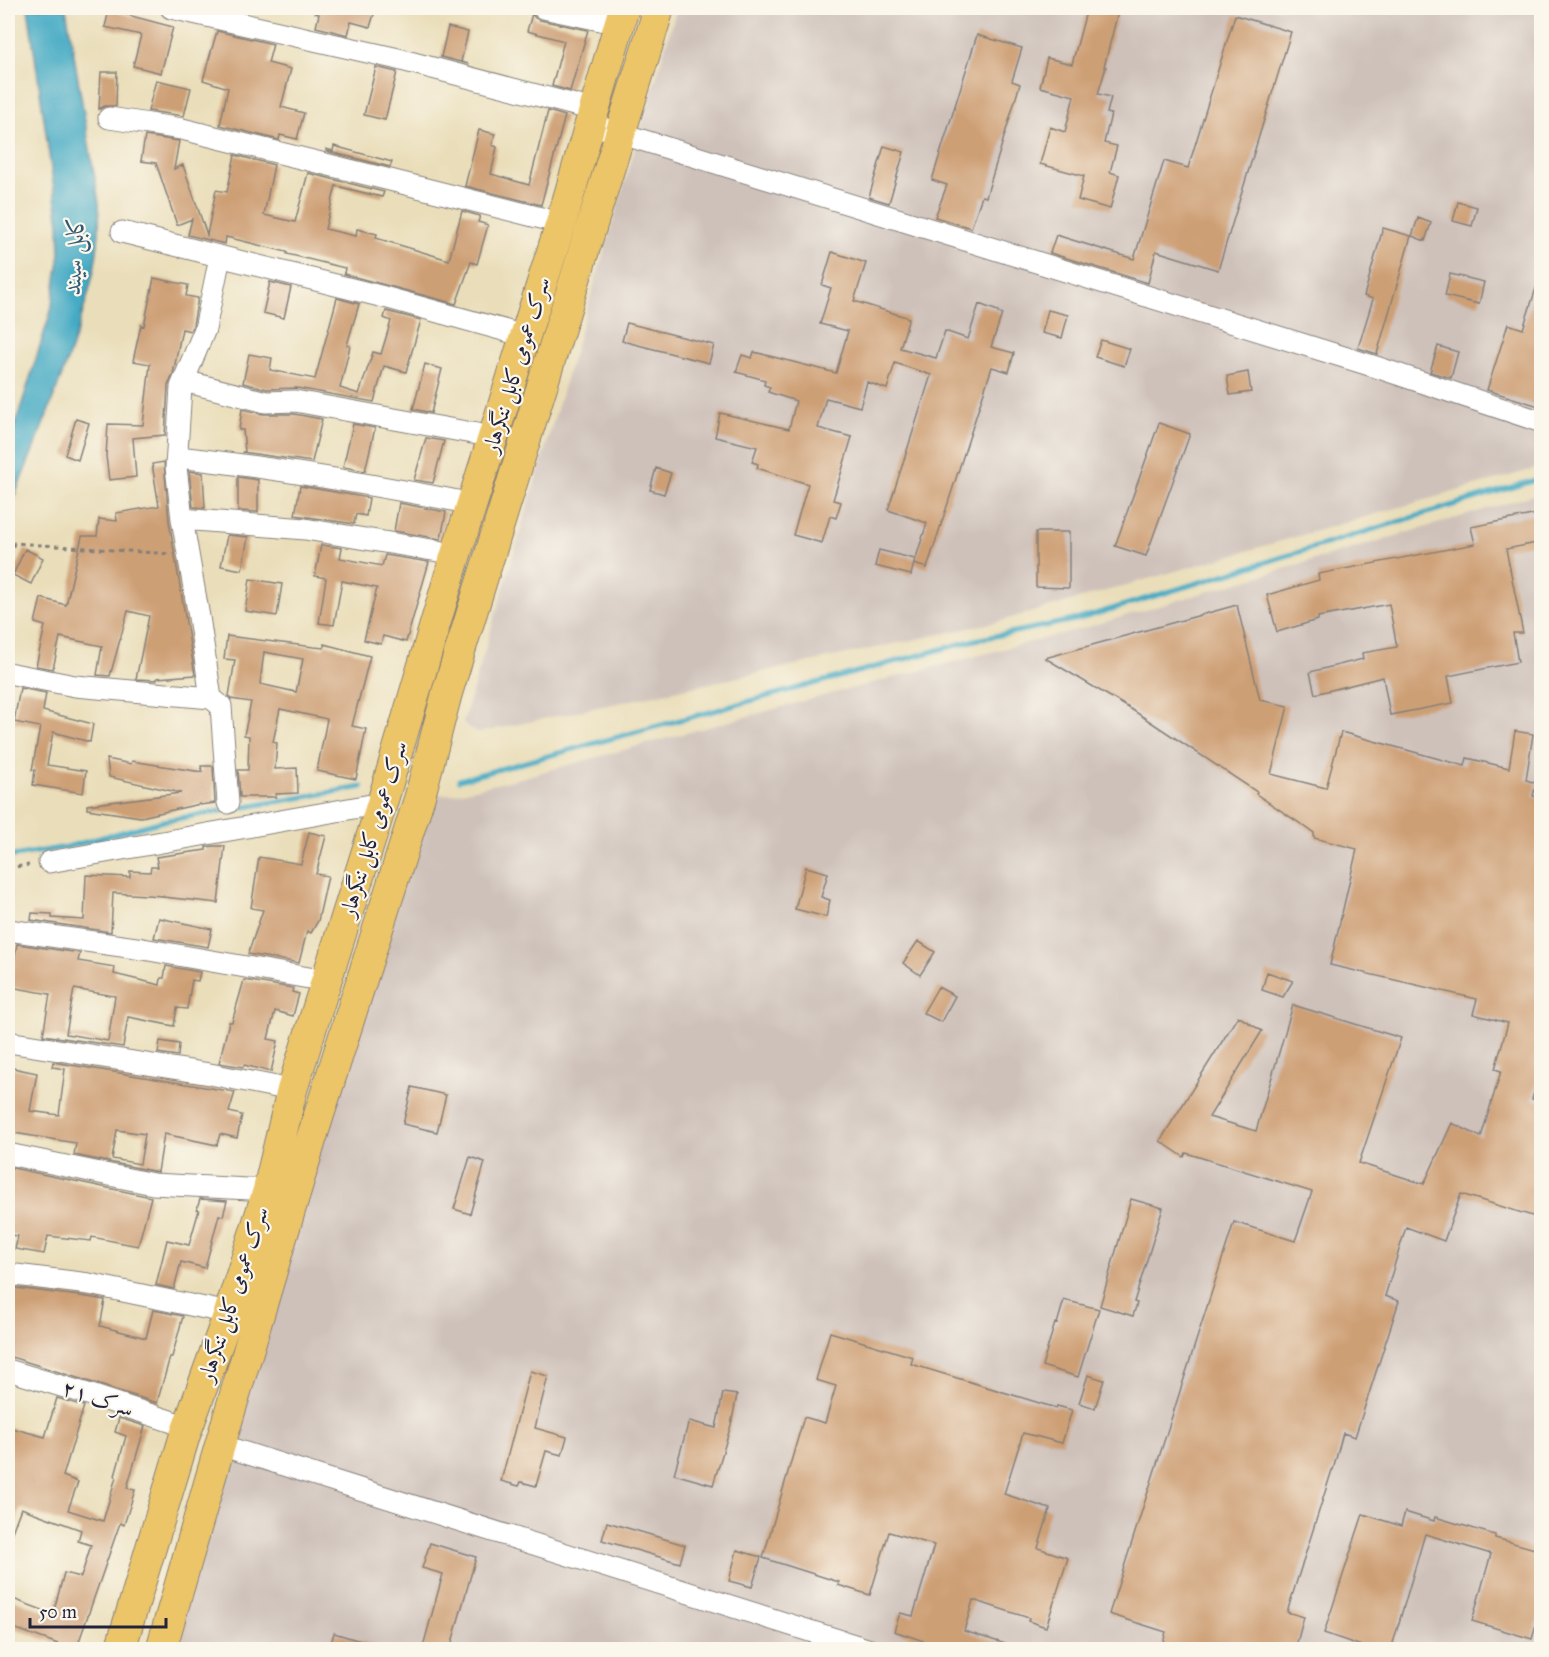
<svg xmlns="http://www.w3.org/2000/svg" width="1549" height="1657" viewBox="0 0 1549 1657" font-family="'IM FELL Great Primer',Amiri,serif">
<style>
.industrial{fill:#cec1ba}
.water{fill:#44aac4;stroke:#336680;stroke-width:1.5}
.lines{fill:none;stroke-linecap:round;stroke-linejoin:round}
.stream{stroke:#44aac4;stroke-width:5}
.building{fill:#cd9f74;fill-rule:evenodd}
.minor-casing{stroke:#86807a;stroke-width:23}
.highway-casing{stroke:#86807a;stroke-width:32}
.path{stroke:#86807a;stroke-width:3;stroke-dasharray:4.5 4.5;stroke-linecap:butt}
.minor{stroke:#fff;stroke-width:21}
.highway{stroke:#edc569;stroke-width:30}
.labels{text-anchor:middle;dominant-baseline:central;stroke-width:4.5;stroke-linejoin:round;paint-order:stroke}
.street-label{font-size:22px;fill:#22223b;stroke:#fbf7ec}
.water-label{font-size:24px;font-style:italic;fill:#305872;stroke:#fbf7ec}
</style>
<rect width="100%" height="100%" fill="#fbf7ec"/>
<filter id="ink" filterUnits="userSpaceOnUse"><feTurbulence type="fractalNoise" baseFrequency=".0167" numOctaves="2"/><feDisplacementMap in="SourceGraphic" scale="12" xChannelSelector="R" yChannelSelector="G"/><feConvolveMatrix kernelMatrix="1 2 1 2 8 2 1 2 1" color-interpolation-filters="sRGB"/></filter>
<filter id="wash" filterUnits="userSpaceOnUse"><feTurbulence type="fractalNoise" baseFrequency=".008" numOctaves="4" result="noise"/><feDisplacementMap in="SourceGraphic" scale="24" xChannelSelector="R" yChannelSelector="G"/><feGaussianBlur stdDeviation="1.35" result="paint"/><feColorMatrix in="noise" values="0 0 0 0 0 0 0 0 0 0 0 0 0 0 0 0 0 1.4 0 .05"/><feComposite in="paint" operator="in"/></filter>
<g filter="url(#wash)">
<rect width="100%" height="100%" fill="#eadeba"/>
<!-- industrial -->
<path class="industrial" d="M677 8H1541V467L997 622 477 733 463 723Z
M1541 493V1649L161 1650 420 796 453 794 513 780 830 694 1088 627Z"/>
<!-- water -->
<path class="water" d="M28 8H66L99 203C102 251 90 291 75 337 56 397 31 454 8 512V448L51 311 60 254 59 224Z"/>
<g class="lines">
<!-- stream -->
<path class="stream" d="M459 780 975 640 1079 619 1542 478
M8 857 67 847 163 821 362 787"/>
</g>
<g id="blocks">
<!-- building -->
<path class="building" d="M316 8H376L370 27 351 22 348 35 316 27 319 14 315 13Z
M1087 8H1119L1104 67H1106L1098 94 1111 97 1107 113 1111 114 1104 143 1117 146 1110 172 1119 175 1110 209 1078 200 1084 176 1040 164 1050 127 1065 132 1074 96 1040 87 1047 58 1072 64Z
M109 10 173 27 161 73 133 66 141 35 105 27Z
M532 14 535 18 540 20 588 30 570 91 552 86 564 41 527 31Z
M1235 15 1291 32 1218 270 1156 251 1148 283 1050 253 1056 235 1134 259 1164 161 1188 168Z
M448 27 468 32 461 62 469 64 441 57Z
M217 31 273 44 268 63 291 69 281 107 304 113 297 139 280 135 279 140 220 125 228 88 203 80Z
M977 35 1022 48 1012 81 1020 84 986 197 982 196 971 228 935 217 947 185 932 180Z
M376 67 397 72 385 120 364 115Z
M101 72H117L116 106H105L99 109Z
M156 80 191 88 184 116 148 111Z
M548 111 565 116 541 205 465 186 479 130 495 134 492 145 497 147 491 174 529 185Z
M145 136 179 141 174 169 183 165 207 235 216 190 227 192 235 155 274 165 264 215 295 222 308 173 384 192 382 197 336 186 325 229 356 236 357 229 377 234 376 238 449 260 462 211 480 216 478 222 488 225 477 264 471 262 456 304 344 274 345 268 287 254V252L226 237 225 244 188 235 192 219 177 225 156 163 141 161Z
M334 146 392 162 390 167 326 151V149L333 151Z
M884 146 904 152 889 203 869 197Z
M1458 202 1477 207 1472 226 1453 221Z
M1418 218 1431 223 1425 241 1412 236Z
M1383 228 1411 236 1377 354 1358 348 1373 299 1364 296Z
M832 252 866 263 854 301 909 318 900 348 936 358 945 331 968 339 979 304 998 311V313L1002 314 991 347 1014 353 1009 372 992 367 927 568 914 564 927 523 888 510 931 375 895 363 887 389 867 382 860 407 826 398 818 428 852 437 833 500 841 502 836 518 830 516 822 543 793 535 808 484 757 468 758 464 752 462 757 447 715 437 720 413 789 429 796 401 768 392 770 387 764 385 765 380 736 372 742 355 752 358 754 352 836 373 848 331 820 324 831 288 822 285Z
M1450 274 1484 282 1479 304 1445 296Z
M154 278 188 285 186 296 198 298 193 325 190 331 182 329 173 374 168 386 165 435 133 438 136 477 109 480 106 456 108 424 143 425 150 364 133 361 141 325 144 326Z
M270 282 291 287 284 318 263 313Z
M1538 282H1542V407L1487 390 1508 324 1523 329Z
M337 298 359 304 347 345 350 346 340 388 359 394 373 352 381 354 391 321 384 318 386 311 421 320 406 372 384 366 374 402 297 388 267 389 243 383 249 354 272 358 270 370 315 379Z
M1048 310 1068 315 1062 338 1042 333Z
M627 323 714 345 709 363 622 341Z
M1101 340 1130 349 1124 366 1095 357Z
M1438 346 1458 352 1451 378 1430 372Z
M425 364 442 369 431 413 413 409Z
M1248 372 1251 392 1230 395 1227 376Z
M242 409 263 414H294L322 419 312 462 242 452H245L243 430H239Z
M76 419 89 423 78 460 65 455Z
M1159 423 1190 434 1146 556 1115 546Z
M353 424 375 428 365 471 343 467Z
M426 438 444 441 433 483 414 480Z
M164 462 169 521 195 675 157 678V680L136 679 149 616 128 611 110 676 97 675 102 646 60 637 53 669 36 666 45 626 35 623 41 598 66 605 82 536H97L99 519 117 521 116 513 159 506 152 464Z
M656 468 671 473 664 494 650 490Z
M189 471 203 473 205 508 193 507Z
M238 477 258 480V512L238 511Z
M300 486 369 498 366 516 356 514 354 524 295 515Z
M399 503 446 512 441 539 394 531Z
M1542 513V542L1506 549 1523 633H1513L1518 662 1448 676 1453 703 1390 715 1383 677 1315 694 1310 672 1363 659 1362 653 1397 647 1389 604 1318 617V620L1277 632 1267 595 1319 580 1318 574 1475 544 1471 527Z
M1036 532H1069V588L1036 587Z
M227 535 248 537 242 570 221 566Z
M321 545 342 548 340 558 382 566 385 555 429 562 406 642 383 636 381 644 364 640 377 588 342 581 334 625 319 623 326 578 315 576Z
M25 549 43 558 31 584 13 575Z
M879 550 915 559 911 575 875 566Z
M250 579 282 584 277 616 245 611Z
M1237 605 1260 700 1288 706 1271 774 1326 788 1341 732 1465 766 1467 758 1509 768 1515 731 1533 734 1526 780 1536 783 1533 796 1542 798V1068L1532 1099 1542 1102V1219L1461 1194 1444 1241 1406 1227 1385 1296 1399 1301 1355 1437 1343 1433 1333 1470H1332L1287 1612 1304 1617 1295 1650H1161L1166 1632 1109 1614 1234 1222 1295 1241 1312 1192 1186 1153 1184 1157 1160 1141 1238 1016 1262 1031 1209 1117 1256 1131 1293 1005 1401 1038 1359 1163 1424 1184 1452 1123 1481 1137 1501 1071 1495 1069 1508 1023 1473 1014 1477 999 1330 965 1357 849 1314 838V833L1256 794 1257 792 1134 711 1045 658Z
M227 636 314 647 324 648V644L370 656 352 726 366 729 356 779 317 771 327 719 280 709 273 742 277 743 275 769 297 768 298 793 276 794V797H240L238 770H248L249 736 244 735 251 702 231 699 229 696 235 660 224 659ZM264 652 303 659 296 692 260 684Z
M20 688 46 693 43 711 93 724 90 742 53 732 47 765 86 771 83 793 33 785 35 770H32L40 727 14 722Z
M107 759 131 764 132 761 202 772 201 766H213L215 803 200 805V804L141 817 87 809V805L181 793 109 777Z
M309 832 326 836 316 874 328 876 318 921 311 933 307 931 299 963 248 954 263 910 251 908 259 857 301 864Z
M214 846H225L218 903 163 897V896L113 893 111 932 31 920 32 913 52 914V918L84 920 86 875 130 877V871L150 872 151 867H158L156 857 206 850V847Z
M806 867 828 873 821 897 830 900 826 917 795 909Z
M159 918 212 929 208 947 154 938Z
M918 941 935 952 920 975 903 963Z
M17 944 80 953 78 961 115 967 114 974 160 985 161 978H164L166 966 200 972 198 981 192 980 187 1009 177 1008 174 1026 128 1017 123 1047 43 1035 50 994 10 987ZM74 989 115 996 108 1041 66 1034Z
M1267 972 1293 981 1283 997 1262 990Z
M244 980 293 988 292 992 299 994 293 1016 275 1011 268 1039 278 1041 271 1072 244 1065 243 1067 219 1063 229 1022H232Z
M938 987 955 996 941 1022 923 1013Z
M160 1041 179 1044 178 1056 158 1053Z
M53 1062 235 1092 229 1112 242 1115 237 1138 220 1134 217 1145 164 1134 158 1172 74 1155 76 1143 8 1132V1067L37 1073 30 1111 59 1115 65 1069 52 1067ZM117 1130 145 1134 140 1164 112 1159Z
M412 1087 446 1095 437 1132 403 1124Z
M470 1157 485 1162 470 1214 454 1209Z
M8 1167 151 1197 138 1246 92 1237 91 1241 48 1236 44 1254 15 1249 18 1236 8 1235Z
M200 1199 227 1201 223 1216 219 1215 205 1268 181 1262 174 1289 156 1285 167 1240 189 1245 199 1210 197 1209Z
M1131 1199 1163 1208 1134 1302 1137 1303 1133 1316 1100 1306Z
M8 1287 87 1297 105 1300 100 1326 146 1338 153 1310 183 1316 172 1357H170L157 1403 8 1356Z
M1064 1300 1099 1309 1078 1377 1042 1366 1055 1323 1057 1324Z
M830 1332 913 1357 911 1364 1056 1408 1057 1406 1072 1410 1062 1443 1023 1433 1004 1494 1050 1509 1038 1548 1068 1558 1046 1627 1028 1621 1029 1618 973 1600 964 1631 1012 1646 1011 1650H950L894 1631 900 1613 913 1616 934 1545 889 1532 870 1595 838 1585 839 1582 763 1558 804 1417 825 1423 836 1386 816 1380Z
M530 1371 548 1376 535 1428 567 1437 562 1455 546 1451 536 1486 521 1482 519 1486 501 1481Z
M1088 1375 1104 1380 1095 1408 1079 1403Z
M723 1393 737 1395 731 1425 713 1485 674 1474 689 1421 716 1428Z
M57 1398 84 1406 63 1476 78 1482 68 1510 103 1521 116 1477 115 1476 126 1436 115 1432 119 1418 145 1426 127 1488 135 1490 124 1525 120 1523 76 1650H56L58 1644 8 1626V1597L53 1614 64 1573 81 1577 91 1545 78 1541 81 1530 21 1508 9 1540H8V1427L45 1437Z
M1405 1512 1434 1521 1435 1517 1495 1535V1538L1542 1551V1605L1532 1639 1472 1621 1491 1554 1425 1534 1391 1650H1373L1324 1633 1363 1514 1401 1526Z
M607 1522 685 1545 680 1563 602 1540Z
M430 1543 476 1557 450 1650H422L443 1574 422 1568Z
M737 1550 761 1557 752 1587 729 1581Z
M334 1633 377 1646 376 1650H329Z"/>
</g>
</g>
<g filter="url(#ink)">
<use href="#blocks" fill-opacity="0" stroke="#86807a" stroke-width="1.5"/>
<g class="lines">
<!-- minor casing -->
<g class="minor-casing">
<path id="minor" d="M171 8 394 58 594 110
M543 8 619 24
M109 118 182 129 386 179 561 223
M590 124 1376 367 1542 422
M122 232 384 297 525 336
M220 257 205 329 181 387 176 467 182 519 199 617 211 698 221 706 228 803
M184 381 266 402 295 401 494 437
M178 457C277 468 375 485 473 504
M182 519 305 529 456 554
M8 673 75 686 211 698
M49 862 382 803
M8 930 143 949 326 981
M8 1042 210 1074 292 1090
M8 1154 153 1184 268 1190
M8 1274 89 1284 229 1313
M8 1370 91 1395 188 1427
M220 1445 870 1650"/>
</g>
<!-- highway casing -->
<g class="highway-casing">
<path id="highway" d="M120 1650 185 1435 229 1313 268 1190 292 1090 382 803 456 554 561 223 624 8
M161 1650 220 1445 311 1140 420 796 447 693 659 8"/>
</g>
<!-- path -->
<path class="path" d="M8 564 14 543 170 554
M8 868 29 865"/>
<!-- minor -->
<use href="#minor" class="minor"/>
<!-- highway -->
<use href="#highway" class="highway"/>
</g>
</g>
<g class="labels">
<!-- street labels -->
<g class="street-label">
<text transform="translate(516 365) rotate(-73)">سرک عمومی کابل ننگرهار</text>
<text transform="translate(373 829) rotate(-73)">سرک عمومی کابل ننگرهار</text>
<text transform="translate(233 1294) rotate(-72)">سرک عمومی کابل ننگرهار</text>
<text transform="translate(98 1398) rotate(18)">سرک ۲۱</text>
</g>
<!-- water labels -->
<g class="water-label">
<text transform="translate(74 255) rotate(-87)">کابل سيند</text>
</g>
</g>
<!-- margin -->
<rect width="1549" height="1657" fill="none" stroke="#fbf7ec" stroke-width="30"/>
<!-- scale -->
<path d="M30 1618v9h136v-9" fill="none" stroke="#22223b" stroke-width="3"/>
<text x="39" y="1618" font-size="18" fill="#22223b" stroke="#fbf7ec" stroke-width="4.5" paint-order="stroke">50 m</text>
</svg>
